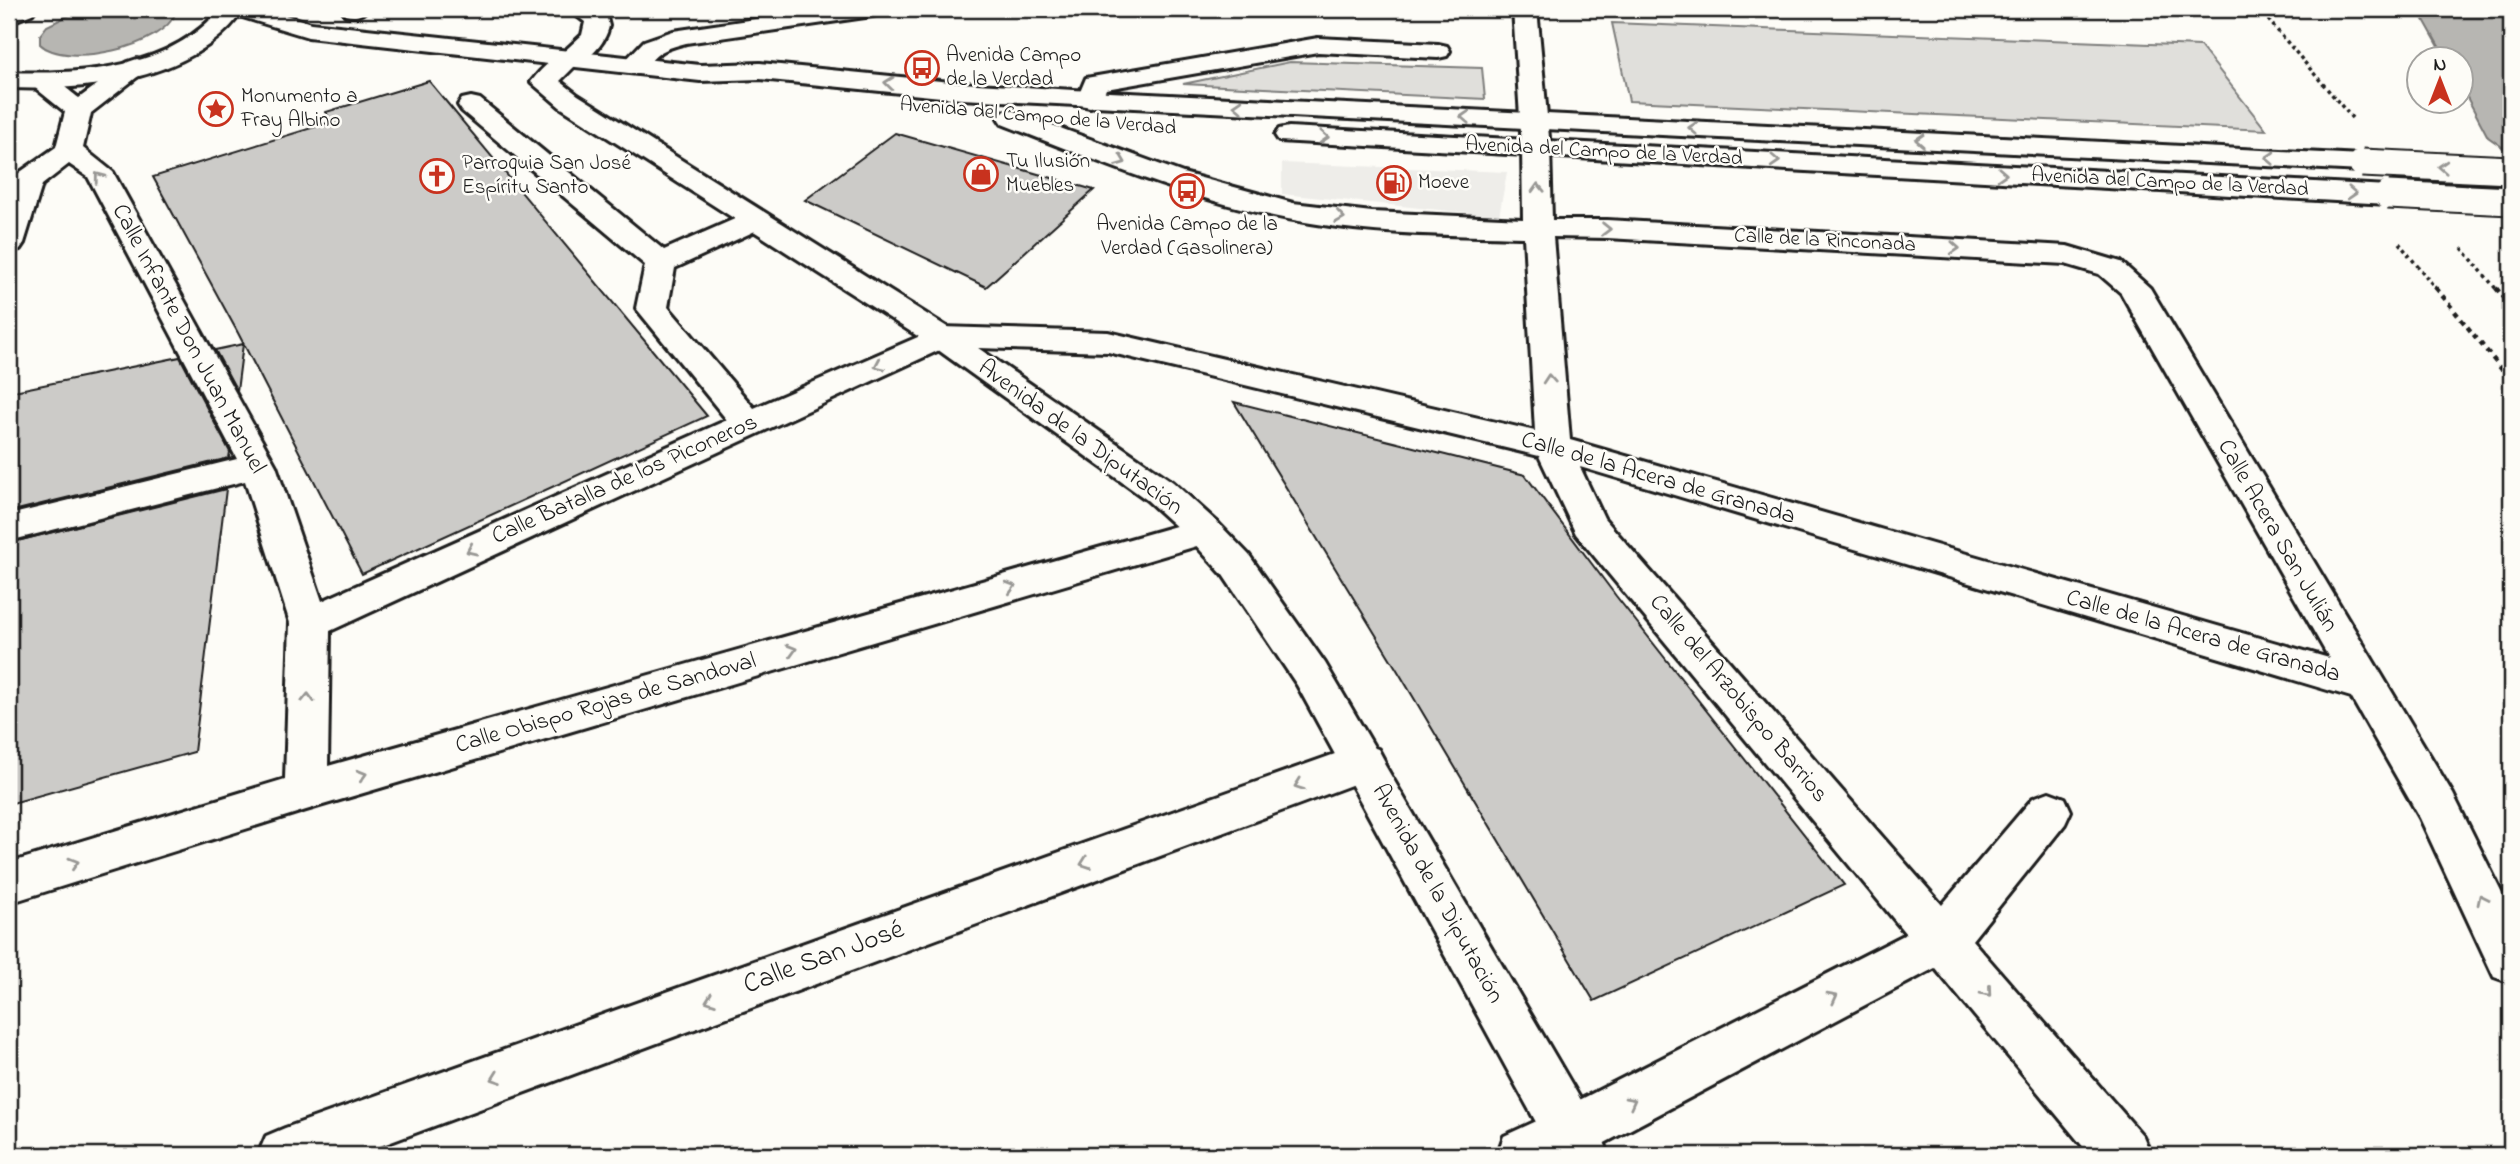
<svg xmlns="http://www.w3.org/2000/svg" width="2520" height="1164" viewBox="0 0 2520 1164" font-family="'Indie Flower',sans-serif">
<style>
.built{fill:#eeede9}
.green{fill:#e0dfdb;stroke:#7e7e7c;stroke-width:2}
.water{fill:#b7b6b2;stroke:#797876;stroke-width:2}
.building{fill:#cccbc8;stroke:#1c1c1c;stroke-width:2}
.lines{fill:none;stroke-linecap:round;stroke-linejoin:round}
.street-casing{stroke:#1c1c1c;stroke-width:6}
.secondary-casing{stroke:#1c1c1c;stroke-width:6}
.primary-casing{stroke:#1c1c1c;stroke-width:6}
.path-far1{stroke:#1c1c1c;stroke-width:3.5;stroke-dasharray:3.5 3.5;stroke-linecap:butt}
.path{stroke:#1c1c1c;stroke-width:4.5;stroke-dasharray:5 5;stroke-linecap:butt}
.street{fill:#fdfcf7;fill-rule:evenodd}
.secondary{fill:#fdfcf7;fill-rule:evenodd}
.primary{fill:#fdfcf7;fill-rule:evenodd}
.primary-bridge-casing{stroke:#1c1c1c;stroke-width:31;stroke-linecap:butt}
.primary-bridge{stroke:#fdfcf7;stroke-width:27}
.oneway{stroke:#989794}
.labels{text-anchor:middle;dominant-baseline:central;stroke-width:5;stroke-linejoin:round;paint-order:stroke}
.far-poi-label{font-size:21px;fill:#1c1c1c;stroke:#fdfcf7;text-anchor:start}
.far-street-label{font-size:21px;fill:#1c1c1c;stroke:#fdfcf7}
.street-label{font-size:24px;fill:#1c1c1c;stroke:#fdfcf7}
.near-street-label{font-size:28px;fill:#1c1c1c;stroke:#fdfcf7}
</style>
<rect width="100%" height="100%" fill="#fdfcf7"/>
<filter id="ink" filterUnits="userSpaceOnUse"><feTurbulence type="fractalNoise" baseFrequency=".0143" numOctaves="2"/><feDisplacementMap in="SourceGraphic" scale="14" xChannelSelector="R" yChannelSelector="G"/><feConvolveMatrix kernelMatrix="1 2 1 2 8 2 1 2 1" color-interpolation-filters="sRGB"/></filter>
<g filter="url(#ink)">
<!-- built -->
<path class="built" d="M1282 163 1507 172 1499 216 1282 194Z"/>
<!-- green -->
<path class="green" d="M1612 23 2200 46 2266 130 1629 101Z
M1290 62 1482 68 1485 99 1183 84Z"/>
<!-- water -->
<path class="water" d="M82 9H174L176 12C164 47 66 69 40 44V35L47 26Z
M2418 9H2511V153L2488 137 2461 86 2460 60 2446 59Z"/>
<!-- building -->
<path class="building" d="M429 81 707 416 362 574 238 333 153 177 331 122 326 112Z
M895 133 1094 190 986 287 805 200Z
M243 344 237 391 215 350Z
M180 357 230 452 229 458 9 512V392Z
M1234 402 1525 475 1616 596 1844 885 1594 1001 1399 673Z
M226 489 194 752 9 804V543Z"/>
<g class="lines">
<!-- street casing -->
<g class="street-casing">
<path id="street" d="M342 9H367C361 17 354 17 345 15Z
M568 9H597L606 14 609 26C605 46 582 70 560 64L556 59 582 35 585 22Z
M823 9H884L880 14 872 16 686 43C679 45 670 47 663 51 647 59 646 77 624 71L620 66 644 41 673 31Z
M1318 38 1438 44 1447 46 1450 51 1447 56 1438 58 1318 52 1106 89 1099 105 1090 107 1081 105 1077 99 1086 78Z
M137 59 146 62 150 67 91 113 83 148 113 172 276 466 322 601 727 420 636 308 645 265 462 111 458 105 462 99 471 97 480 99 664 250 746 214 756 211 766 214 771 220 766 226 675 268 668 307 754 408 941 327 1108 332 1535 431 1524 237C1453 235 1380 235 1311 223 1204 206 1102 163 1002 124L998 118 1002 112 1011 110 1183 173 1293 203 1372 212 1523 219 1522 148 1526 142 1536 140 1546 142 1550 148 1552 220H1607L2067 246 2121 262 2150 288 2453 794 2511 911V983L2494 977 2420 818 2351 697 1580 467 1604 518 1942 905 2033 798 2049 792 2065 798 2071 811 2065 824 1972 940 2143 1136 2151 1155H2090L1935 968 1582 1155H1497L1504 1136 1552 1114 1906 934 1576 534 1539 456 1108 352 946 347 330 631 328 766 1204 518 1217 522 1223 531 1217 540 306 810 9 903V863L285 779 290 623 245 481 9 541V515L237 459 88 177 69 164 42 185 24 243 20 249 9 252V180L56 147 65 112 28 82 32 77C51 72 64 87 79 98L128 62ZM1553 237 1607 238 2065 264 2099 274 2121 293 2329 658 1570 440Z
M1363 744 1378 749 1385 762 1378 775 356 1155H258L266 1136 285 1128Z"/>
</g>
<!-- secondary casing -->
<g class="secondary-casing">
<path id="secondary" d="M1513 9H1537L1550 148 1546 154 1536 156 1526 154 1522 148Z
M569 51 578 54 582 59 560 81 578 95 952 330 1173 482 1217 522 1249 555 1325 663 1602 1136 1609 1155H1554L1297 685 1223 575 1191 540 1147 500 930 344 560 107 531 82C540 70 555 55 569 51Z"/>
</g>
<!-- primary casing -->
<g class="primary-casing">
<path id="primary" d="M9 9H36L32 14 9 23Z
M220 9H266L311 23 700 65 760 63 961 83 1090 91 2362 155 2372 157 2376 163 2372 169 2362 171 961 99 760 79 700 81 308 37 239 16C188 81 87 91 9 88V72C81 75 171 69 220 9Z
M1289 127 2388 186 2398 189 2402 195 2398 201 2388 204 1279 141 1275 135 1279 129Z"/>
</g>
<!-- path-far1 -->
<path class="path-far1" d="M2259 9 2352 118
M2399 243 2437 290
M2462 248 2497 290"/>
<!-- path -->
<path class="path" d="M2436 288 2511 381
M2496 288 2511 306"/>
<!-- street -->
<use href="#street" class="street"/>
<!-- secondary -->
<use href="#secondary" class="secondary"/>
<!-- primary -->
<use href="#primary" class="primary"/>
<!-- primary-bridge casing -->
<g class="primary-bridge-casing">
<path id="primary-bridge" d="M2362 163 2511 170
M2388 195 2511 201"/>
</g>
<!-- primary-bridge -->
<use href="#primary-bridge" class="primary-bridge"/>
</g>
<!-- one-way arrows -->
<defs><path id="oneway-chevron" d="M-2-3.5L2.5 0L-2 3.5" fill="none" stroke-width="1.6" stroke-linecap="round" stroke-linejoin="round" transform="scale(1.75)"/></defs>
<g class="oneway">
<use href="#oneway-chevron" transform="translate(889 83) rotate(-174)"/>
<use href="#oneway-chevron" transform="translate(1238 106) rotate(-177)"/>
<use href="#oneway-chevron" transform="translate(1465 117) rotate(-177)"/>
<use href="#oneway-chevron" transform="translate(1693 128) rotate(-177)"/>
<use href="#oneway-chevron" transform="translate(1324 137) rotate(3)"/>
<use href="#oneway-chevron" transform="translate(1920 140) rotate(-177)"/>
<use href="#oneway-chevron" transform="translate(2270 158) rotate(-177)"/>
<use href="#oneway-chevron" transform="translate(1121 161) rotate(21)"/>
<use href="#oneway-chevron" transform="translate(1775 161) rotate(3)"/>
<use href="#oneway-chevron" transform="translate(2443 167) rotate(-177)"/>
<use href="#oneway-chevron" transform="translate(2002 174) rotate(3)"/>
<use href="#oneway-chevron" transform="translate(99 177) rotate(-127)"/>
<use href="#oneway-chevron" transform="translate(1538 188) rotate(-92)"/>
<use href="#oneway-chevron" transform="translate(2352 193) rotate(3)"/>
<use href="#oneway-chevron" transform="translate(1340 217) rotate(8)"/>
<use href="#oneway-chevron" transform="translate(1606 229) rotate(1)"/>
<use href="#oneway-chevron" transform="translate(1955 248) rotate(3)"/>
<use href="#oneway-chevron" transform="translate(879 365) rotate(156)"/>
<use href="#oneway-chevron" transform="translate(1549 379) rotate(-94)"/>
<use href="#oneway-chevron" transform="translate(471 550) rotate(156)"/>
<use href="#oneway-chevron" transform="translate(1011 587) rotate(-16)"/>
<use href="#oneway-chevron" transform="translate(792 650) rotate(-16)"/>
<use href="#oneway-chevron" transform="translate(308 698) rotate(-89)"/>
<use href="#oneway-chevron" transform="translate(362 775) rotate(-16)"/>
<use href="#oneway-chevron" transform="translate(1299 785) rotate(160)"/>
<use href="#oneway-chevron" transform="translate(74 863) rotate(-17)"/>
<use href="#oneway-chevron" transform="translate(1085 863) rotate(160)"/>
<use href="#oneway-chevron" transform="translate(2482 899) rotate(-116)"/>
<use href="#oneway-chevron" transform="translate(1987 992) rotate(50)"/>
<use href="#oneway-chevron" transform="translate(1833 997) rotate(-28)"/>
<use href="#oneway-chevron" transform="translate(710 1000) rotate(160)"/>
<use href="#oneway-chevron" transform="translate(496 1078) rotate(160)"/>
<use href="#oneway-chevron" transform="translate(1631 1102) rotate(-28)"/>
</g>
</g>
<!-- icons -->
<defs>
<g id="bus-ring" transform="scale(1.75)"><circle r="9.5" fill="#fdfcf7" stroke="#c8321e" stroke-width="1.5"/><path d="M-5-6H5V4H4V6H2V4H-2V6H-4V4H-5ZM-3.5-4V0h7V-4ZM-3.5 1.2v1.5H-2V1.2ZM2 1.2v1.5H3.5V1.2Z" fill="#c8321e"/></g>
<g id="sight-ring" transform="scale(1.75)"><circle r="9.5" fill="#fdfcf7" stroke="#c8321e" stroke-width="1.5"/><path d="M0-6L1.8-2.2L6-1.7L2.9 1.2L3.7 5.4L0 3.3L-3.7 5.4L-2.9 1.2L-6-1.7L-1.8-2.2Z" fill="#c8321e"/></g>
<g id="shop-ring" transform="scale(1.75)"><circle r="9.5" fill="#fdfcf7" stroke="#c8321e" stroke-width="1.5"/><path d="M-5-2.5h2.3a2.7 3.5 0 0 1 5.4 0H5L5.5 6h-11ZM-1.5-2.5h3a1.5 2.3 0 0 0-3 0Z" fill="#c8321e"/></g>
<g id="church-ring" transform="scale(1.75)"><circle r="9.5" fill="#fdfcf7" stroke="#c8321e" stroke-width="1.5"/><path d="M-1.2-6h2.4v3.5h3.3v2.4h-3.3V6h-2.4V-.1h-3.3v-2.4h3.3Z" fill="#c8321e"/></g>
<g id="fuel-ring" transform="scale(1.75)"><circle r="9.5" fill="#fdfcf7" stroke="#c8321e" stroke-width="1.5"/><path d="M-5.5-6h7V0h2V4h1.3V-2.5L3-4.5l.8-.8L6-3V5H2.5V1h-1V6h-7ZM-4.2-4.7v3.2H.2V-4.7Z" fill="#c8321e"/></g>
</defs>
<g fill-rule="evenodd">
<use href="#bus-ring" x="922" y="68"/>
<use href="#sight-ring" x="216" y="109"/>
<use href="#shop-ring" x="981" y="174"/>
<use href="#church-ring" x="437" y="176"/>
<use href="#fuel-ring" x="1394" y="183"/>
<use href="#bus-ring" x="1187" y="191"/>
</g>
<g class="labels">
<!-- far-poi labels -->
<g class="far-poi-label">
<text x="946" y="56">Avenida Campo<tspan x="946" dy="24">de la Verdad</tspan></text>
<text x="241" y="97">Monumento a<tspan x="241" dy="24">Fray Albino</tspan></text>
<text x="1006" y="162">Tu Ilusión<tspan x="1006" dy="24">Muebles</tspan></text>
<text x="462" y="164">Parroquia San José<tspan x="462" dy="24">Espíritu Santo</tspan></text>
<text x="1418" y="183">Moeve</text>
<text x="1187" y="225" text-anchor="middle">Avenida Campo de la<tspan x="1187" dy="24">Verdad (Gasolinera)</tspan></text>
</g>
<!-- far-street labels -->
<g class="far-street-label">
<text transform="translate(1038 117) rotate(5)">Avenida del Campo de la Verdad</text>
<text transform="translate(1604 152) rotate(3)">Avenida del Campo de la Verdad</text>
<text transform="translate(2170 183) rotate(3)">Avenida del Campo de la Verdad</text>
<text transform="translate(1825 241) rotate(3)">Calle de la Rinconada</text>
</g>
<!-- street labels -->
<g class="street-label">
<text transform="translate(188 339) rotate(62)">Calle Infante Don Juan Manuel</text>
<text transform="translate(1080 438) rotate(36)">Avenida de la Diputación</text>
<text transform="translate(1658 479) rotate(16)">Calle de la Acera de Granada</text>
<text transform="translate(625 480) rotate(-24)">Calle Batalla de los Piconeros</text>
<text transform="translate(2277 536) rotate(60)">Calle Acera San Julián</text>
<text transform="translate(2203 637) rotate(16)">Calle de la Acera de Granada</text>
<text transform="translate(1738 699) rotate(50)">Calle del Arzobispo Barrios</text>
<text transform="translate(606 704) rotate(-16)">Calle Obispo Rojas de Sandoval</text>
<text transform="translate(1437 894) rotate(61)">Avenida de la Diputación</text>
</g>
<!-- near-street labels -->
<g class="near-street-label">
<text transform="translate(824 958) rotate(-20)">Calle San José</text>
</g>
</g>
<!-- margin -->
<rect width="2520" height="1164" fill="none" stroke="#fdfcf7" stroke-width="35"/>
<rect x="18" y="18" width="2485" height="1129" fill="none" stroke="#1c1c1c" stroke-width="2.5" filter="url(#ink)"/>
<!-- north arrow -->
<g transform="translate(2440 80)"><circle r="33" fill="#fdfcf7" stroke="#a3a29f" stroke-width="2"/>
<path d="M0-5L12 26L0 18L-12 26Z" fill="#c8321e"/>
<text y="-10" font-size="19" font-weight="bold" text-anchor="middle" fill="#1c1c1c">N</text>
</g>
</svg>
